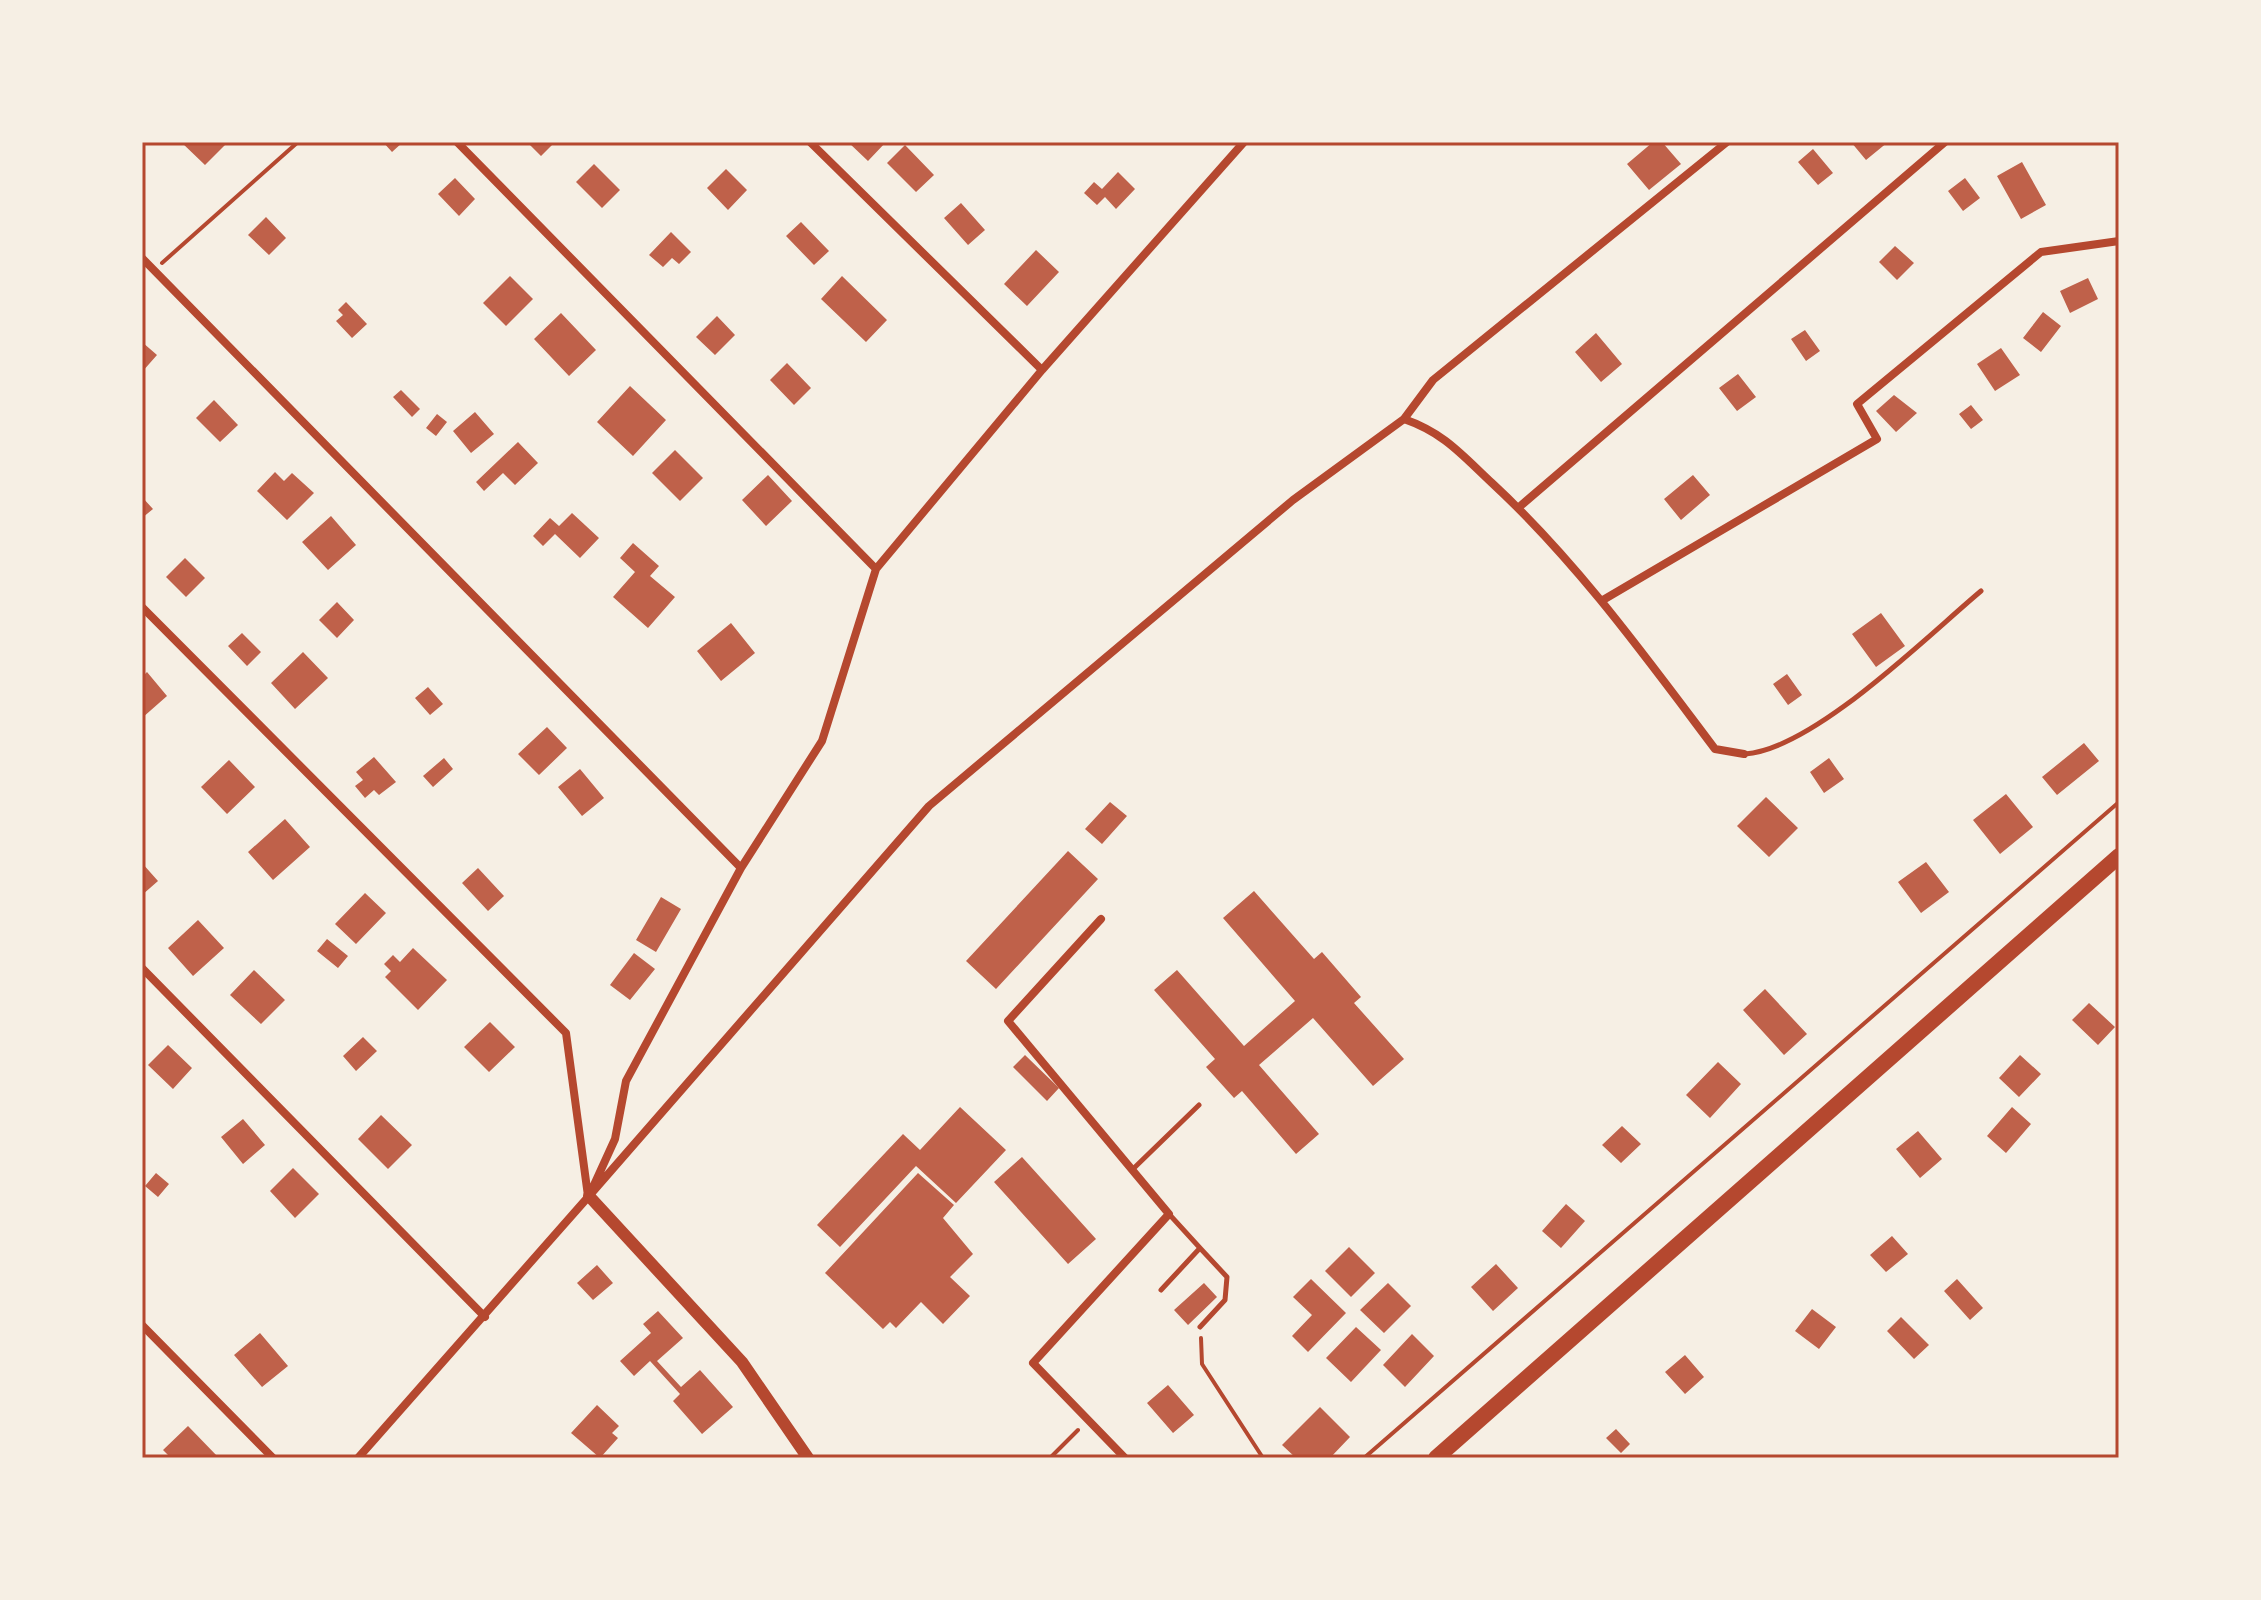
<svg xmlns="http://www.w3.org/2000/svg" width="2261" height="1600" viewBox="0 0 2261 1600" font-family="'Nunito Sans',sans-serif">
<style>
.building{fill:#bf614a}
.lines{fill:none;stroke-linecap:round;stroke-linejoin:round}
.path{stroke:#b5482f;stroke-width:4}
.service{stroke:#b5482f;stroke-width:5}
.minor{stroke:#b5482f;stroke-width:8}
.tertiary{stroke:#b5482f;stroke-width:12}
.primary{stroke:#b5482f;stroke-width:16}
.neatline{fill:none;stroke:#b5482f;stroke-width:3}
</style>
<rect width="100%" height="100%" fill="#f6efe4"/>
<!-- building -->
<path class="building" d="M181 142H228L205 165Z
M383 142H403L392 152Z
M527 142H555L541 156Z
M848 142H886L868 161Z
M1653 142H1662L1681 164 1649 190 1627 164Z
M1851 142H1888L1866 160Z
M905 145 934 175 916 192 887 163Z
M1813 149 1833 173 1818 185 1798 162Z
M2022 162 2046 205 2021 219 1997 176Z
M594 164 620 190 602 208 576 182Z
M726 169 747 190 728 210 707 188Z
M1118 172 1135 189 1116 209 1105 197 1097 205 1084 193 1094 182 1102 189Z
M455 178 475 199 459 216 438 194Z
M1965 178 1980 198 1963 211 1948 191Z
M961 203 985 230 968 245 944 218Z
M266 217 286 238 269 255 248 235Z
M801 222 829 251 814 265 786 236Z
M671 232 691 252 679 264 672 258 663 267 649 255Z
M1895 246 1914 263 1897 280 1879 262Z
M1036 250 1059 272 1027 306 1004 284Z
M510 276 533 299 506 326 483 303Z
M842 276 887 320 866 342 821 299Z
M2088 278 2098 299 2070 313 2060 291Z
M346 302 367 324 352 338 336 321 343 315 338 310Z
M2043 312 2061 326 2041 352 2023 338Z
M561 313 596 350 569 376 534 339Z
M717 316 735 335 715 355 696 337Z
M1805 330 1820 351 1806 361 1791 339Z
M1596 333 1622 364 1601 382 1575 352Z
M142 342 157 355 142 372Z
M2001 348 2020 375 1995 391 1977 364Z
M787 363 811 388 794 405 770 380Z
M1738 374 1756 397 1737 411 1719 388Z
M630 386 666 420 633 456 597 422Z
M401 390 420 409 412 417 393 397Z
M1894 395 1917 413 1896 432 1876 411Z
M214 400 238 425 220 442 196 418Z
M1971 405 1983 420 1971 429 1959 414Z
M475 412 494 434 471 453 453 431Z
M437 414 447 422 436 436 426 428Z
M518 442 538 463 515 485 503 473 484 491 476 482Z
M675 450 703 478 680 501 652 473Z
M275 472 284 481 292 473 314 493 287 520 257 491Z
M768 475 792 501 766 526 742 500Z
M1693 475 1710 495 1681 520 1664 499Z
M142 497 153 509 142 518Z
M572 513 599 538 580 558 555 534 543 546 533 536 550 518 559 526Z
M331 516 356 545 328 570 302 542Z
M633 543 659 566 650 576 675 597 648 628 613 597 635 572 620 558Z
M185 558 205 578 186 597 166 577Z
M337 602 354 620 337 638 319 620Z
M1881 613 1905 646 1876 667 1852 634Z
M731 623 755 653 721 681 697 651Z
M242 633 261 652 247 666 228 646Z
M303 652 328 678 295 709 271 683Z
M147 672 167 696 142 718V677Z
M1787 674 1802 695 1788 705 1773 684Z
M428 687 443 704 430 715 415 698Z
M547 727 567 748 539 775 518 754Z
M2084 743 2099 761 2057 795 2042 777Z
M374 757 396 782 379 795 374 790 365 798 355 786 363 780 356 772Z
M444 758 453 769 433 787 423 776Z
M1829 758 1844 779 1824 793 1810 772Z
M229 760 255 787 227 814 201 787Z
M580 769 604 798 582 816 558 787Z
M2006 794 2033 827 2000 854 1973 820Z
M1766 797 1798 828 1769 857 1737 826Z
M1110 802 1127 816 1102 844 1085 829Z
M285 819 310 847 273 880 248 852Z
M1068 851 1098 879 996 989 966 961Z
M1926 862 1949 892 1921 913 1898 882Z
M142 863 158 881 142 895Z
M478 868 504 896 488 911 462 883Z
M1254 891 1314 959 1322 952 1361 997 1354 1003 1404 1059 1373 1086 1313 1018 1259 1065 1319 1134 1296 1154 1242 1091 1234 1098 1206 1067 1215 1059 1154 990 1177 970 1244 1046 1295 1001 1223 918Z
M365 893 386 913 356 944 335 924Z
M661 897 681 909 656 952 636 940Z
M198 920 224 948 193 976 168 948Z
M327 939 348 956 338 968 317 951Z
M413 948 447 980 418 1010 385 977 391 971 384 964 393 955 400 962Z
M634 953 655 969 630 1000 610 985Z
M254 970 285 1000 261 1024 230 995Z
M1765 989 1807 1034 1784 1055 1743 1010Z
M2089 1003 2115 1027 2098 1045 2072 1020Z
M490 1022 515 1047 489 1072 464 1047Z
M363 1037 377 1051 356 1071 343 1056Z
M168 1045 192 1068 173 1089 148 1065Z
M1025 1055 1059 1088 1047 1101 1013 1067Z
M2020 1055 2041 1074 2019 1097 1999 1078Z
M1718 1062 1741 1084 1710 1118 1686 1095Z
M960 1107 1006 1150 956 1203 916 1166 840 1247 817 1225 903 1134 920 1150Z
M2012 1107 2031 1124 2006 1153 1987 1136Z
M381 1115 412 1145 388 1169 358 1139Z
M243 1119 265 1145 243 1164 221 1137Z
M1622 1126 1641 1144 1621 1163 1602 1145Z
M1918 1131 1942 1159 1920 1178 1896 1149Z
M1022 1157 1096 1239 1068 1264 994 1182Z
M293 1168 319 1194 295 1218 270 1191Z
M156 1173 169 1184 158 1197 145 1186Z
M918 1173 954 1205 943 1218 973 1254 950 1277 970 1296 943 1324 921 1302 896 1328 890 1322 883 1329 825 1273Z
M1566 1204 1585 1221 1561 1248 1542 1231Z
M1892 1236 1908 1254 1886 1272 1870 1255Z
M1349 1247 1375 1273 1351 1297 1325 1271Z
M1496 1264 1518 1288 1493 1311 1471 1287Z
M597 1265 613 1283 593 1300 577 1283Z
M1311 1279 1346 1313 1308 1352 1292 1336 1312 1315 1293 1297Z
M1957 1279 1983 1308 1970 1320 1944 1291Z
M1204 1283 1217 1297 1188 1325 1174 1310Z
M1388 1283 1411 1306 1384 1333 1360 1310Z
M1812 1309 1836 1327 1819 1349 1795 1331Z
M658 1311 683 1338 657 1361 681 1387 700 1370 733 1407 702 1434 673 1401 680 1394 650 1361 634 1376 620 1361 651 1333 643 1324Z
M1901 1317 1929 1345 1914 1359 1887 1331Z
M1356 1327 1381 1350 1351 1382 1326 1358Z
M260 1333 288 1366 262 1387 234 1355Z
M1412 1334 1434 1356 1405 1387 1383 1365Z
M1685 1355 1704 1377 1685 1394 1665 1372Z
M1168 1385 1194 1415 1173 1433 1147 1403Z
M597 1405 619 1426 612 1433 618 1438 600 1458 571 1433Z
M1320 1407 1350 1437 1330 1458H1296L1282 1445Z
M188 1426 219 1458H171L163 1450Z
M1616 1429 1630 1444 1621 1453 1606 1438Z"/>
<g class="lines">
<!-- path -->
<path class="path" d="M162 263 298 142
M1201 1338 1202 1364 1263 1458
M1050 1458 1078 1430
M1364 1458 2119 802"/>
<!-- service -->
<path class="service" d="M1745 754C1814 749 1926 637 1981 591
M1133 1169 1199 1105
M1200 1248 1227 1277 1225 1300 1200 1327
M1161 1290 1200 1248 1169 1214"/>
<!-- minor -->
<path class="minor" d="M457 142 876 569
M810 142 1042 370
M142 258 741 868
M1404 419 1433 380 1727 142
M1518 508 1945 142
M1603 600 1877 439 1857 404 2041 252 2119 241
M142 607 566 1033 588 1196
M1101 919 1008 1021 1169 1214 1033 1363 1125 1458
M142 968 485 1317
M589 1196 929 806 1293 500 1404 419C1444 433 1461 454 1492 483 1577 562 1645 656 1715 749L1744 754
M142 1325 273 1458
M358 1458 589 1196 615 1139 626 1081 741 868 822 741 876 569 1042 370 1244 142"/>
<!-- tertiary -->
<path class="tertiary" d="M589 1196 742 1362 808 1458"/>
<!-- primary -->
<path class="primary" d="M1436 1458 2119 856"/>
</g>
<!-- border -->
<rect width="2261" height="1600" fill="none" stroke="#f6efe4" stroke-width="288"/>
<rect x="144" y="144" width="1973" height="1312" class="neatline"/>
</svg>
